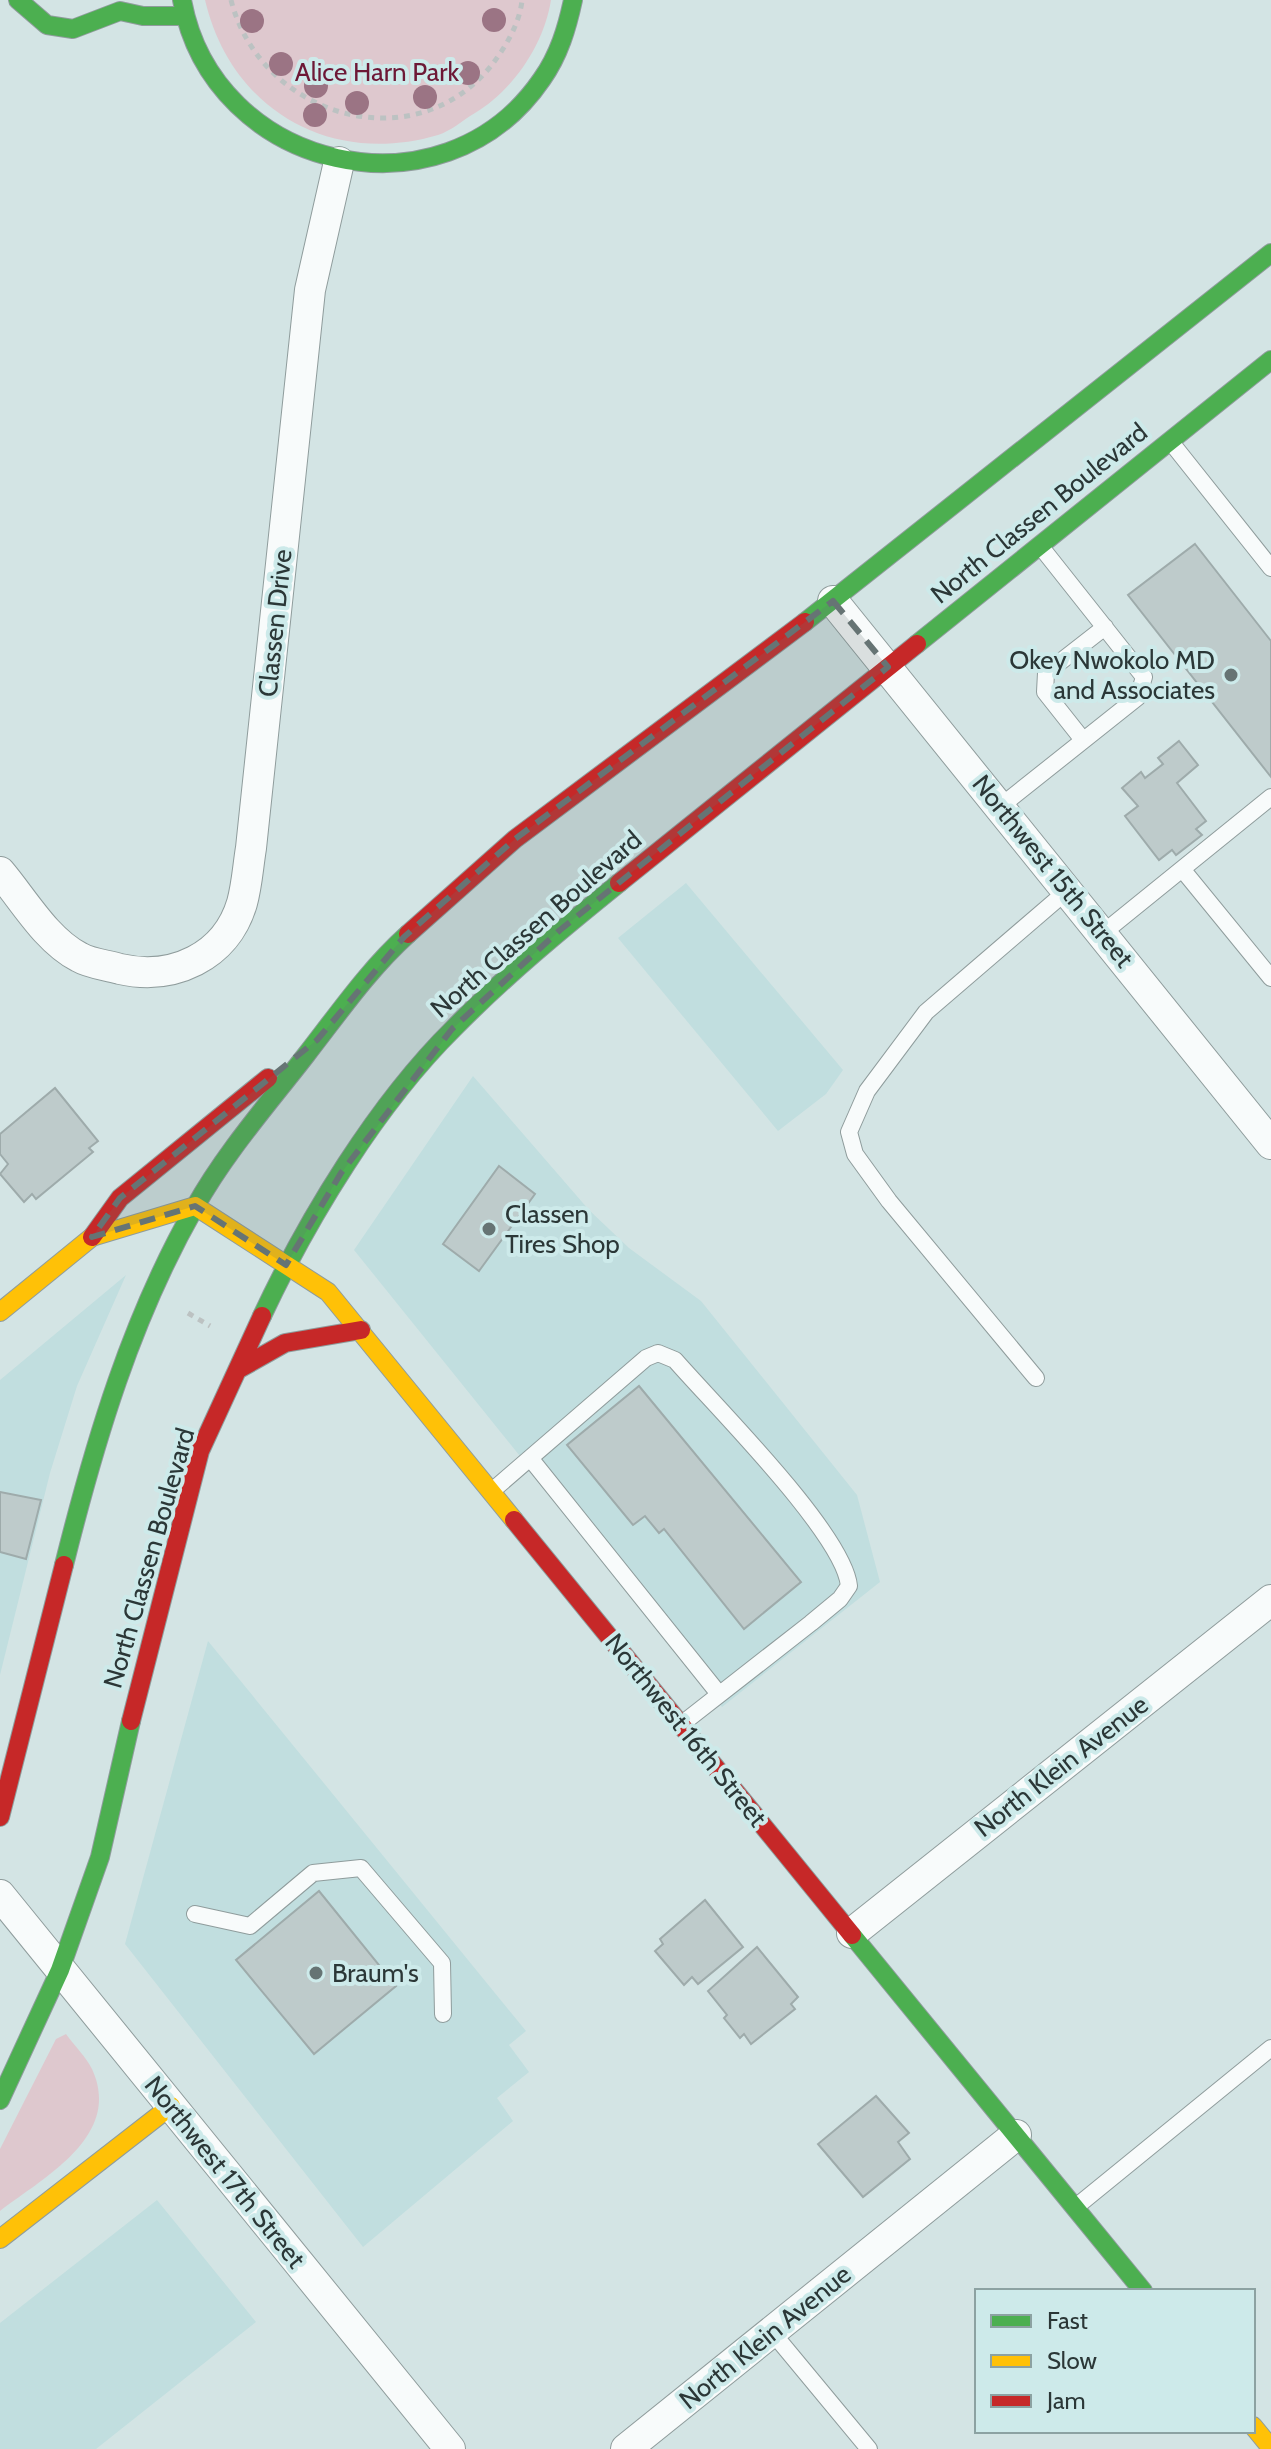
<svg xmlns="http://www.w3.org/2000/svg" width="1271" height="2449" viewBox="0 0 1271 2449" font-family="Cabin,sans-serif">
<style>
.built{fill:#c1dedf}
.green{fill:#dec8ce}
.building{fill:#becbcb;stroke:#9eabab;stroke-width:2}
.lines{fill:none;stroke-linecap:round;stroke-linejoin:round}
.lane-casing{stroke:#8f9c9c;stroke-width:18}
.street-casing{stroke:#8f9c9c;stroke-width:32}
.fast-casing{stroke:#8f9c9c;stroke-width:20}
.slow-casing{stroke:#8f9c9c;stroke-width:20}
.jam-casing{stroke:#8f9c9c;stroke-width:20}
.path{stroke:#bcc2c2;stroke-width:5;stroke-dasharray:6 6;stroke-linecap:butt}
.lane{stroke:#f8fbfb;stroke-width:16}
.street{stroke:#f8fbfb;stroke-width:30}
.fast{stroke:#4caf50;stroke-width:18}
.slow{stroke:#ffc107;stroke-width:18}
.jam{stroke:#c62828;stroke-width:18}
.tree{fill:#9b7484}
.marked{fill:#667474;fill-opacity:0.2;stroke:#667474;stroke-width:6;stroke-dasharray:16 10;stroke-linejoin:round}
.poi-dot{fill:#667474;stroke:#cdeaea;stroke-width:3}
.labels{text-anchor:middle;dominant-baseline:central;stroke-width:8;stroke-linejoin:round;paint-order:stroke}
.park-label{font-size:26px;fill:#6d1836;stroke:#cdeaea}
.street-label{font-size:26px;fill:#2b3737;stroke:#cdeaea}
.poi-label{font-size:26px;fill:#2b3737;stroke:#cdeaea;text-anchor:start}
</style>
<rect width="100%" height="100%" fill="#d3e4e4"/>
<!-- built -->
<path class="built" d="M686 883 843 1070 826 1094 778 1131 618 938Z
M473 1076 589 1210 629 1248 701 1301 857 1495 880 1582 722 1707 354 1250Z
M126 1275 77 1386 50 1473 0 1675V1380Z
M208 1641 526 2031 509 2045 529 2072 497 2098 513 2121 363 2247 125 1944Z
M157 2200 256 2322 96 2449H0V2323Z"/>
<!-- green -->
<path class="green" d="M205 0H551C544 45 513 90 475 113 463 120 451 131 438 135 330 167 231 110 205 0Z
M66 2034C74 2045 86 2057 92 2069 123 2136 44 2177 0 2211V2149L56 2039Z"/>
<!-- building -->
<path class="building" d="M1195 544 1271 641V777L1128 595Z
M1179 741 1198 765 1177 783 1206 821 1196 829 1202 835 1176 855 1172 850 1159 860 1125 816 1138 806 1122 788 1141 772 1145 778 1163 764 1158 758Z
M55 1088 98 1141 89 1148 93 1152 36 1199 32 1194 24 1202 0 1174 8 1164 0 1154V1134Z
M499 1166 535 1194 479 1271 443 1244Z
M639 1386 801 1582 744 1629 664 1529 659 1533 645 1516 633 1525 567 1445Z
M0 1492 41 1500 26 1559 0 1552Z
M319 1891 396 1986 314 2054 236 1960Z
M705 1900 743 1947 698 1984 692 1977 684 1985 655 1951 663 1944 660 1939Z
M757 1947 798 1997 791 2004 795 2009 751 2044 744 2034 740 2038 724 2018 727 2015 708 1991Z
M876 2096 909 2133 898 2142 910 2159 863 2197 818 2144Z"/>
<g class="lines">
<!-- lane casing -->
<g class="lane-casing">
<path id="lane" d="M1170 441 1271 568
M1083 740 1045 692 1046 673 1105 627
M1001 806 1138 697 1144 677 1041 547
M1182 869 1271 978
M1103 933 1271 797
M1036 1378 889 1201 855 1154 849 1132 867 1091 926 1012 1068 890
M530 1458 719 1694
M493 1490 646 1358 658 1353 675 1360C714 1405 844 1534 849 1586L840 1599 811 1623 683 1723
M195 1914 250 1926 313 1873 361 1868 442 1963 443 2014
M1077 2206 1271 2048
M772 2332 869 2449"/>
</g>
<!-- street casing -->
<g class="street-casing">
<path id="street" d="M833 601 1271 1144
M0 872C23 899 46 940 79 957 91 964 107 965 120 969 173 981 226 957 242 903 247 885 248 866 251 848L310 290 339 162
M0 1895 450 2449
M852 1933 1271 1600
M626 2449 1016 2135"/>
</g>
<!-- fast casing -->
<g class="fast-casing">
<path id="fast" d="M18 0 47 25 73 29 120 11 143 16H184
M182 0C213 171 443 224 542 79 559 55 567 28 573 0
M805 622 1271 253
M917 644 1271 360
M262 1316C308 1218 377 1104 454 1028 505 976 562 929 619 883
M64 1565C95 1441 131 1319 195 1207 225 1153 268 1104 306 1055 338 1014 369 969 408 934
M852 1935 1143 2291
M0 2100 60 1970 100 1857 131 1721"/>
</g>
<!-- slow casing -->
<g class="slow-casing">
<path id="slow" d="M0 1312 92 1237 195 1206 328 1292 514 1520
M0 2239 171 2106
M1253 2426 1271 2448"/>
</g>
<!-- jam casing -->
<g class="jam-casing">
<path id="jam" d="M619 883 917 644
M408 934 515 839 805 622
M92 1237 120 1198 268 1078
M239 1369 285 1343 361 1330
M514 1520 852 1935
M131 1721 200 1451 262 1316
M0 1817 64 1565"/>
</g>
<!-- path -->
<path class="path" d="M231 0C260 115 412 163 491 66 505 48 520 23 522 0
M188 1313 210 1326"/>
<!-- lane -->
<use href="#lane" class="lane"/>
<!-- street -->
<use href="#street" class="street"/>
<!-- fast -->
<use href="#fast" class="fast"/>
<!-- slow -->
<use href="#slow" class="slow"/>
<!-- jam -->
<use href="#jam" class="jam"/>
</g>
<!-- trees -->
<g class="tree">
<circle cx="494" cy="20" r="12"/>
<circle cx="252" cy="21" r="12"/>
<circle cx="281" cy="64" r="12"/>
<circle cx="468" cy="73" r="12"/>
<circle cx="316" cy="86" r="12"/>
<circle cx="425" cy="97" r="12"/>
<circle cx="357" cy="103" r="12"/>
<circle cx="315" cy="115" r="12"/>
</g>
<!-- marked area -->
<path class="marked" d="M833 601 888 667 560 930 452 1029 341 1173 286 1265 195 1206 92 1237 120 1198 317 1040 404 937 515 839Z"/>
<!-- markers -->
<g class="poi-dot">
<circle cx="1231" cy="675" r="8"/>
<circle cx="489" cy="1229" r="8"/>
<circle cx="316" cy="1973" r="8"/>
</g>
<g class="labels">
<!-- park labels -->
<g class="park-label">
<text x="377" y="72">Alice Harn Park</text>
</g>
<!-- street labels -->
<g class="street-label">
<text transform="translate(1039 513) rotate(-39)">North Classen Boulevard</text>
<text transform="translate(275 623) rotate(-84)">Classen Drive</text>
<text transform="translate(1053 871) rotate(51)">Northwest 15th Street</text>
<text transform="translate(536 924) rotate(-41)">North Classen Boulevard</text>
<text transform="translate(149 1558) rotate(-74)">North Classen Boulevard</text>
<text transform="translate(686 1730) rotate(51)">Northwest 16th Street</text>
<text transform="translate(1061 1766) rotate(-38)">North Klein Avenue</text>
<text transform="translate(225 2172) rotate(51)">Northwest 17th Street</text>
<text transform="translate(765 2337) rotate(-39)">North Klein Avenue</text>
</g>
<!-- poi labels -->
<g class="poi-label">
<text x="1215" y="660" text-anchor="end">Okey Nwokolo MD<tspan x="1215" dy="30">and Associates</tspan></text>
<text x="505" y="1214">Classen<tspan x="505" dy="30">Tires Shop</tspan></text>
<text x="332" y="1973">Braum's</text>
</g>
</g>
<!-- legend -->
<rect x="975" y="2289" width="280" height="144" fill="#cdeaea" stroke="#8ca2a2" stroke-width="2"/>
<rect x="991" y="2315" width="40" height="12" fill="#4caf50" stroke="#8ca2a2" stroke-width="2"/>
<text x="1047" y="2329" font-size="24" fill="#2b3737">Fast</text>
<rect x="991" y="2355" width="40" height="12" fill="#ffc107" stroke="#8ca2a2" stroke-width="2"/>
<text x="1047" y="2369" font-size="24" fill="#2b3737">Slow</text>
<rect x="991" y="2395" width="40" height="12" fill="#c62828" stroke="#8ca2a2" stroke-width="2"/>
<text x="1047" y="2409" font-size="24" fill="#2b3737">Jam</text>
</svg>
